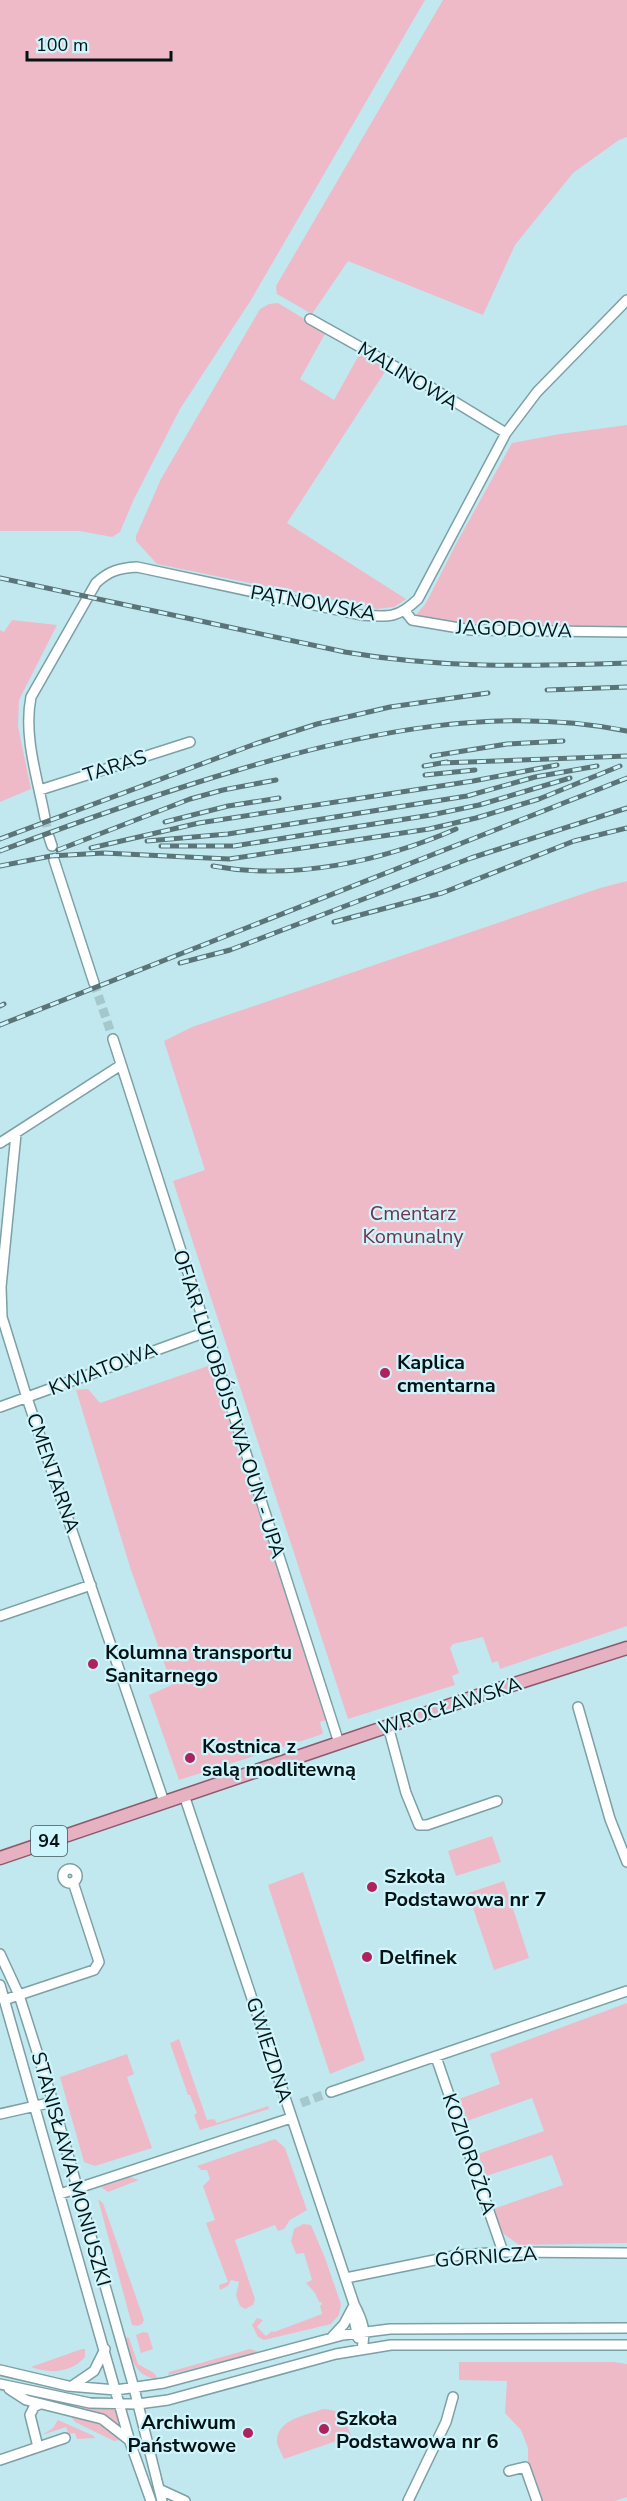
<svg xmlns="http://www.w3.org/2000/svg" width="627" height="2501" viewBox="0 0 627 2501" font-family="'Nunito Sans',sans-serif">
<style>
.green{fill:#efbac8}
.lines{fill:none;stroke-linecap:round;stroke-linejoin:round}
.minor-tunnel{stroke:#a5c8cd;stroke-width:9;stroke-dasharray:9 4.5;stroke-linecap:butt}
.minor-casing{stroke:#7ba0a5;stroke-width:12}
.major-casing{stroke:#8d596b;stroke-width:15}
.minor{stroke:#fff;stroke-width:9}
.major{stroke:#e6b2c2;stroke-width:12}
.rail-casing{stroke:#5b7478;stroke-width:5}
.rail{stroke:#cef5fb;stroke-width:3;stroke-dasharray:9;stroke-linecap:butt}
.poi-dot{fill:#ae225e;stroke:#cef5fb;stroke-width:2}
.labels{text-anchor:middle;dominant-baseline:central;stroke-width:4.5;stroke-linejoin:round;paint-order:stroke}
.shield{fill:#cef5fb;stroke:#41575a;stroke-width:1.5}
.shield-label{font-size:18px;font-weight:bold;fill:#051315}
.street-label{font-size:20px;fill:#051315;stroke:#cef5fb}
.park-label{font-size:20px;fill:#733248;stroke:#cef5fb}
.poi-label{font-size:20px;font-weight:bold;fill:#051315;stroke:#cef5fb;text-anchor:start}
</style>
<rect width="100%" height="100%" fill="#c1e8ee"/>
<!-- green -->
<path class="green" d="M0 0H425L251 300 180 409 134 499 120 532 112 537 80 531H0Z
M443 0H627V137L619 140 573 173 515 245 483 315 348 261 312 314 277 294 276 286Z
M278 303 326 332 300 379 334 400 360 353 388 367 287 523 406 599 394 607 377 609 157 564 136 541V536L161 479 260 309 269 304Z
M627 425V626L485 625 417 617 416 615 426 603 456 544 512 443 560 434Z
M12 620 57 625 19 700 18 726 31 789 0 802V630L4 632Z
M627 881V1626L500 1669 498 1661 492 1663 483 1637 453 1644 450 1648 459 1673 452 1676 455 1685 348 1719 173 1181 205 1170 164 1041 192 1027 600 888Z
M211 1365 326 1720 320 1722 323 1733 320 1735 179 1780 149 1695 172 1685 131 1570 76 1390 88 1389 100 1403Z
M492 1836 501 1862 456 1876 448 1851Z
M303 1872 365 2060 330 2074 268 1885Z
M504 1881 529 1958 494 1970 468 1893Z
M627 2003V2243L519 2245 501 2232 493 2209 563 2185 552 2155 486 2176 478 2154 544 2131 532 2098 467 2121 459 2099 500 2084 490 2054Z
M179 2039 207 2120 214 2119 217 2123 268 2106 269 2109 200 2130 194 2115 197 2113 190 2095H188L170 2043Z
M127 2054 134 2074 127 2077 152 2148 95 2166 84 2162 60 2077Z
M275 2139 285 2148 307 2210 290 2220 284 2229 278 2231 275 2225 235 2240 255 2299 253 2305 245 2309 240 2306 236 2295 239 2282 231 2280 228 2286 220 2290 219 2285 228 2282 206 2223 215 2220 203 2186 210 2179 207 2170H201L197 2166Z
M130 2177 139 2180 108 2192 101 2187Z
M98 2199 103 2203 144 2320 142 2324 137 2326 132 2325Z
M303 2224 311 2225 325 2258 341 2304 339 2315 331 2324 264 2340 258 2337 252 2325 257 2318 263 2320 257 2327 266 2336 272 2331 274 2332 322 2314 320 2306 322 2304 321 2302H319L315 2293 306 2283 312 2280 304 2253 296 2254 291 2241 294 2229Z
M143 2332 148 2333 153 2349 141 2353 136 2335Z
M125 2337 129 2338 138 2364 154 2373 158 2379C134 2377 131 2357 125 2337Z
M82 2349H85V2357C71 2373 50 2374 31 2367Z
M250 2349 259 2352 168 2375 169 2372Z
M459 2362H614L627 2364V2497L615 2501H540L528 2467V2448L521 2430 505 2413 507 2381 459 2380Z
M72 2405 116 2410 121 2426 99 2413 72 2407Z
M323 2409C343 2410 345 2418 351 2436L284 2459C282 2454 277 2446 277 2441 277 2419 307 2415 323 2409Z
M71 2416C91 2419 108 2424 120 2440L114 2441 75 2422Z
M58 2420 94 2436 95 2438 77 2439 75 2433 69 2434 66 2427 42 2435 53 2428Z"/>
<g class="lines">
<!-- minor-tunnel -->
<path class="minor-tunnel" d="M45 818 49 837
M94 983 113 1039
M301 2103 331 2092"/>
<!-- minor casing -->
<g class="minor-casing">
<path id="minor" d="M310 319 419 380 506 433
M405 611 412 620 471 630 627 632
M40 790 190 742
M45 818C38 780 23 736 31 697L96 583C109 571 119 568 137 567L361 615C388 617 397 619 418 599L506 433 537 392 627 300
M49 837 52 846
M54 860 94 983
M113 1039 339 1743
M16 1134 1 1287 2 1317 27 1398 164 1802
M0 1143 121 1065
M0 1407 206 1332
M0 1616 91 1585
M578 1707 610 1819 627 1862
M388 1726 406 1793 419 1825H427L497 1801
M184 1795 354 2304C363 2321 366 2331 362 2349
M63 1876a7 7 0 1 1 14 0a7 7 0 1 1-14 0Z
M0 1954 19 1995 53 2102 134 2388 162 2501
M0 1985 130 2442 151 2501
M4 2000 94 1970 99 1962 73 1882
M436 2057 503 2252
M331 2092 627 1991
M0 2114 53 2102
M60 2194 291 2118
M346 2278 459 2255 503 2252 627 2253
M354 2305V2319L358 2338
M332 2337 344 2324 353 2307
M0 2370 68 2386 116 2390 164 2383 343 2335 390 2329 627 2328
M0 2384 90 2403 138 2404 168 2400 336 2354 391 2345H627
M72 2386 94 2371 105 2349
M9 2389 26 2400 102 2419 129 2440
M38 2447 30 2415 34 2407 40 2404
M0 2460 65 2438
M509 2471 525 2467 537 2501
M161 2490 185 2501
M408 2501 446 2422 453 2397"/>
</g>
<!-- major casing -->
<g class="major-casing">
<path id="major" d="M0 1858 483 1694 627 1648"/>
</g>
<!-- minor -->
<use href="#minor" class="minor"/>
<!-- major -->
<use href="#major" class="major"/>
<!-- rail casing -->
<g class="rail-casing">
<path id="rail" d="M0 578 345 652C443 669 529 666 627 663
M547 690 627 687
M432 756 507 744 563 741
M441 763 627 756
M424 766 447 762
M425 775 475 770
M165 822 228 806 279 798
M0 839 255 744 317 724 390 707 488 693
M147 841 228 834 467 796 535 777 597 766
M161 846H234L431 815 479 805 570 778
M91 848 199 823 473 781 557 765
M58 850 190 799 223 790 276 780
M0 851C80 821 160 793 241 769 366 732 497 705 627 731
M50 856 104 853 229 859 429 829 476 818 539 799 620 766
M0 866 56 855
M213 866C294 881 382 861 456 829
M334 922 442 893 574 841 627 828
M180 963 230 950 471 858 627 808
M0 1006 4 1004
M0 1025 627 778"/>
</g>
<!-- rail -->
<use href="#rail" class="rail"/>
</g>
<!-- markers -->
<g class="poi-dot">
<circle cx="385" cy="1373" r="6"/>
<circle cx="93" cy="1664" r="6"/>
<circle cx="190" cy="1758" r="6"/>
<circle cx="372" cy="1887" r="6"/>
<circle cx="367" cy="1957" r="6"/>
<circle cx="324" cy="2429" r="6"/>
<circle cx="248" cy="2433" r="6"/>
</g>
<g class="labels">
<!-- shield labels -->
<rect class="shield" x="31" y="1826" width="36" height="30" rx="4.5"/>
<g class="shield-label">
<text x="49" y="1841">94</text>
</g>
<!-- street labels -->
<g class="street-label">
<text transform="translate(408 376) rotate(31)">MALINOWA</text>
<text transform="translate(313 603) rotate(10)">PĄTNOWSKA</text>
<text transform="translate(514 629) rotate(2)">JAGODOWA</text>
<text transform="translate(115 766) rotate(-18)">TARAS</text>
<text transform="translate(103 1369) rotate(-21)">KWIATOWA</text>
<text transform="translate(229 1404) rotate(72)">OFIAR LUDOBÓJSTWA OUN - UPA</text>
<text transform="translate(53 1473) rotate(71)">CMENTARNA</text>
<text transform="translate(450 1706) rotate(-18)">WROCŁAWSKA</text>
<text transform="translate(269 2050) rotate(72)">GWIEZDNA</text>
<text transform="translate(469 2154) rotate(71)">KOZIOROŻCA</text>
<text transform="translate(71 2169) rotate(74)">STANISŁAWA MONIUSZKI</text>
<text transform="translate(486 2257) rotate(-4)">GÓRNICZA</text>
</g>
<!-- park labels -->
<g class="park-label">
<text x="413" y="1213">Cmentarz<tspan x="413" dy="23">Komunalny</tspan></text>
</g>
<!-- poi labels -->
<g class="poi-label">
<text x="397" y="1362">Kaplica<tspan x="397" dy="23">cmentarna</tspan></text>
<text x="105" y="1652">Kolumna transportu<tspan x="105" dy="23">Sanitarnego</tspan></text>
<text x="202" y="1746">Kostnica z<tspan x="202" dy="23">salą modlitewną</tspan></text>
<text x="384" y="1876">Szkoła<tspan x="384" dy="23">Podstawowa nr 7</tspan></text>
<text x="379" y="1957">Delfinek</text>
<text x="336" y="2418">Szkoła<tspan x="336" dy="23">Podstawowa nr 6</tspan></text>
<text x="236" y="2422" text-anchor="end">Archiwum<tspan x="236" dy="23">Państwowe</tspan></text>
</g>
</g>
<!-- scale -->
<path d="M27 51v9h144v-9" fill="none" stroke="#051315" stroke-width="3"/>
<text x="36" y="51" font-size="18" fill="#051315" stroke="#cef5fb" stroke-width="4.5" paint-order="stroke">100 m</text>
</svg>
